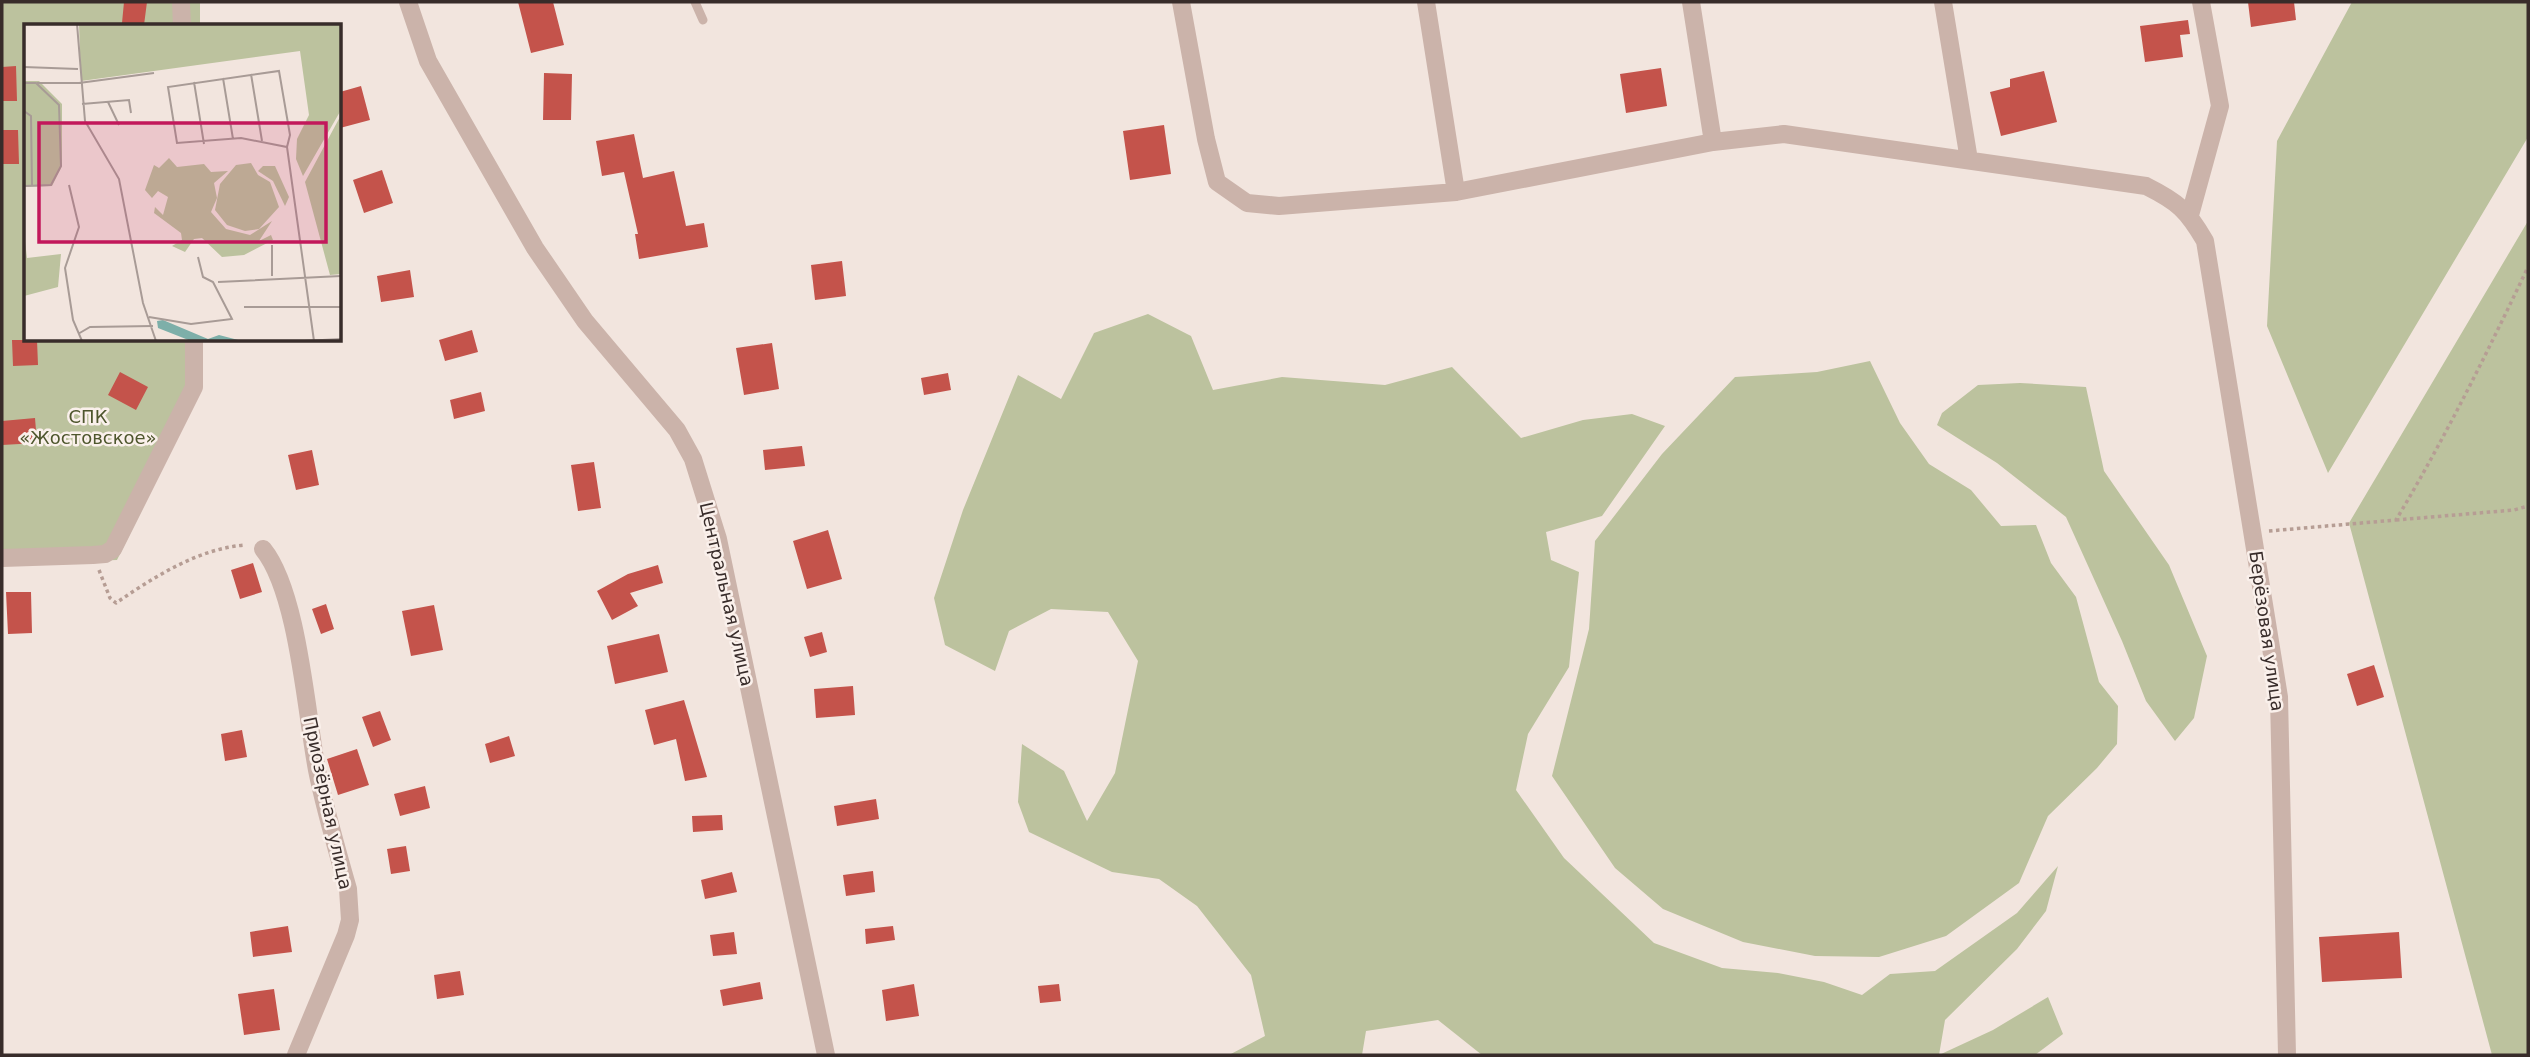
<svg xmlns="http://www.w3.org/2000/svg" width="2530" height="1057" viewBox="0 0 2530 1057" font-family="'DejaVu Sans',sans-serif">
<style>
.green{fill:#bcc29e}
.building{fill:#c4534b}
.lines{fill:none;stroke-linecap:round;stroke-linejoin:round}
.path{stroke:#b69d94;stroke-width:3.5;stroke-dasharray:3.5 3.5;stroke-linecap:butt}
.service{stroke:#cbb3aa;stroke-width:9}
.minor{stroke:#cbb3aa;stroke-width:18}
.tertiary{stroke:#cbb3aa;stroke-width:18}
.labels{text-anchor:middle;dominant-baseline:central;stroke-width:5;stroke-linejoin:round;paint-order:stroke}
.park-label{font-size:18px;fill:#4e562d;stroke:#faf0eb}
.street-label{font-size:18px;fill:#382c2a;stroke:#faf0eb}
.inset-road{fill:none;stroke:#a89b96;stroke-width:2}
.view{fill:#c2185b;fill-opacity:0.15;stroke:#c2185b;stroke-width:3.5}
.inset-edge{fill:none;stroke:#382c2a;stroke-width:3.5}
</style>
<rect width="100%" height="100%" fill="#f2e5de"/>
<!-- green -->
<path class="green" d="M2 2H200V26H26V340H202V388L117 560 2 564Z
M2352 2H2528V137L2328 473 2267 326 2277 141Z
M2528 221V1055H2492L2349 523Z
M1148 314 1191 336 1213 390 1282 377 1385 385 1452 367 1521 438 1583 420 1632 414 1665 426 1602 516 1546 532 1551 560 1579 572 1569 667 1528 734 1516 790 1564 858 1654 943 1722 968 1778 973 1824 982 1862 995 1890 974 1935 971 2017 913 2058 866 2046 911 2017 949 1945 1020 1939 1055 1993 1030 2048 997 2063 1034 2035 1055H1482L1438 1020 1366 1031 1362 1055H1229L1265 1036 1251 975 1197 906 1159 879 1112 872 1029 832 1018 802 1022 744 1064 771 1087 821 1115 773 1138 661 1108 612 1051 609 1009 631 995 671 945 645 934 598 963 510 1018 375 1061 399 1094 333Z
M1870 361 1900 423 1929 464 1971 490 2001 526 2036 525 2051 563 2076 597 2099 682 2118 706 2117 744 2097 768 2048 816 2019 883 1946 936 1879 957 1815 956 1743 942 1663 909 1615 868 1552 776 1589 629 1595 541 1662 454 1735 377 1817 372Z
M2020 383 2086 387 2104 471 2169 565 2207 656 2194 718 2175 741 2146 701 2122 641 2066 517 1997 463 1937 425 1942 413 1978 385Z"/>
<!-- building -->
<path class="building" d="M124 2H147L144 25 122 23Z
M518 2H553L564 45 531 53Z
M2248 2H2294L2296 20 2251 27Z
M2188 20 2190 34 2180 35 2183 57 2145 62 2140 26Z
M16 66 17 101H2V67Z
M1661 68 1667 106 1626 113 1620 74Z
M2044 71 2057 122 2001 136 1990 92 2010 87V79Z
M544 73 572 74 571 120H543Z
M361 86 370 120 340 128V92Z
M1164 125 1171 174 1130 180 1123 131Z
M2 130H18L19 164H2Z
M634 134 643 178 674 171 686 226 704 223 708 247 639 259 635 234H638L624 172 602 176 596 141Z
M382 170 393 203 364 213 353 180Z
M842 261 846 296 815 300 811 265Z
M410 270 414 297 381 302 377 276Z
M472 330 478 352 445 361 439 340Z
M12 340H37L38 365 13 366Z
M772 343 779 389 744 395 736 348Z
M120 372 148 387 136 410 108 395Z
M948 373 951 390 924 395 921 378Z
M481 392 485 411 454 419 450 400Z
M35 418 37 443 2 445V421Z
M802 446 805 466 765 470 763 450Z
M312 450 319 485 296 490 288 455Z
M594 462 601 508 578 511 571 465Z
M828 530 842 579 807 589 793 541Z
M253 563 262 592 240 599 231 570Z
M658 565 663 583 630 593 638 606 612 620 597 591 628 574Z
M6 592H31L32 633 8 634Z
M326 604 334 629 321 634 312 609Z
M434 605 443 650 411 656 402 611Z
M822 632 827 652 810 657 804 637Z
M659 634 668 672 615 684 607 646Z
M2374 665 2384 697 2357 706 2347 674Z
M853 686 855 715 816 718 814 689Z
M684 700 707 777 685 781 676 739 654 745 645 710Z
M380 711 391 740 373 747 362 717Z
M242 730 247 757 225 761 221 734Z
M509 736 515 756 490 763 485 744Z
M357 749 369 785 338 795 327 759Z
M425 786 430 808 400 816 394 794Z
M876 799 879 819 837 826 834 806Z
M722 815 723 830 693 832 692 816Z
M406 846 410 871 391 874 387 849Z
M873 871 875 892 846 896 843 875Z
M732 872 737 892 705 899 701 880Z
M288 926 292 952 253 957 250 932Z
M893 926 895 940 866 944 865 929Z
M734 932 737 954 713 956 710 935Z
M2399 932 2402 978 2322 982 2319 937Z
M460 971 464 995 437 999 434 975Z
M760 982 763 999 723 1006 720 990Z
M914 984 919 1016 886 1021 882 990Z
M1059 984 1061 1001 1040 1003 1038 986Z
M274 989 280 1030 244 1035 238 994Z"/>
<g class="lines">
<!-- path -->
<path class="path" d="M2396 520 2514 510 2528 506
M2269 531 2396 520C2445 438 2487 353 2528 267
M99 570 110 598 116 603C154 577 199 548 246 545"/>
<!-- service -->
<path class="service" d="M695 2 703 20"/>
<!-- minor -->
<path class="minor" d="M181 2 182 26
M1181 2 1206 139 1217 182 1247 203 1279 206 1456 192 1713 142 1784 134 2146 186C2178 202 2187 210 2205 241L2279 697 2287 1055
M1426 2 1456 192
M1691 2 1713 142
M1943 2 1969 160
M2190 215 2220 106 2201 2
M263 549C298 592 306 712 317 770 325 810 337 850 348 889L350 920 346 935 296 1055
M2 558 93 555 105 554 113 549 194 387V340"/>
<!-- tertiary -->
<path class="tertiary" d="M408 2 428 61 535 248 585 321 677 430 693 459 718 539 826 1055"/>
</g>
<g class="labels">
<!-- park labels -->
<g class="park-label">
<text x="88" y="416">СПК<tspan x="88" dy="21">«Жостовское»</tspan></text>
</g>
<!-- street labels -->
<g class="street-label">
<text transform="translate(727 594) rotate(77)">Центральная улица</text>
<text transform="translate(2267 631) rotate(82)">Берёзовая улица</text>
<text transform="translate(328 803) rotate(78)">Приозёрная улица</text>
</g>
</g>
<!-- overview -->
<g transform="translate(24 24)">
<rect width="317" height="317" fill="#f2e5de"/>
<path d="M55 0H317V86L279 152 272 135 273 115 285 91 276 27 57 57ZM0 57H15L38 80V142L28 162 0 163ZM317 91V250L306 251 281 158ZM145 134 153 143 180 140 187 148 204 147 190 159 193 174 187 188 202 205 226 211 248 197 235 217 247 211 249 216 220 231 198 233 178 214 170 215 161 228 148 222 158 216 157 209 130 189 131 183 139 191 144 173 134 167 128 174 121 166 130 141 135 144ZM227 139 234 151 246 158 255 183 235 205 221 207 203 201 191 186 196 160 212 141ZM239 142H251L265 173 261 182 249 157 234 147ZM0 209 3 234 37 230 34 263 0 272Z" fill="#bcc29e"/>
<path d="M139 296 184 315 195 311 218 317H167L134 304 133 297Z" fill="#7dafa9"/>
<path class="inset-road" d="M53 0 61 97 95 155 119 279 132 317M0 43 54 45M255 47 266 111 263 123 217 114 153 119 144 63ZM227 50 238 117M199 54 209 115M170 58 180 120M0 59H12L35 81 37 142 27 161 0 162M13 59H55L130 49M84 78 95 101M58 80 105 76 107 89M0 87 7 92 8 162M263 123 290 317M45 161 55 203 41 244 49 296 58 317M248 252V221M194 258 317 252M220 283H317M125 293 167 300 208 295 189 258 179 253 174 233M54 310 66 303 129 302M280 317 317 315"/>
<path class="view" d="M15 99H302V218H15Z"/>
<rect width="317" height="317" class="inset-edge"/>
</g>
<!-- border -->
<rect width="2530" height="1057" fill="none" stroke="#382c2a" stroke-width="7"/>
</svg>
